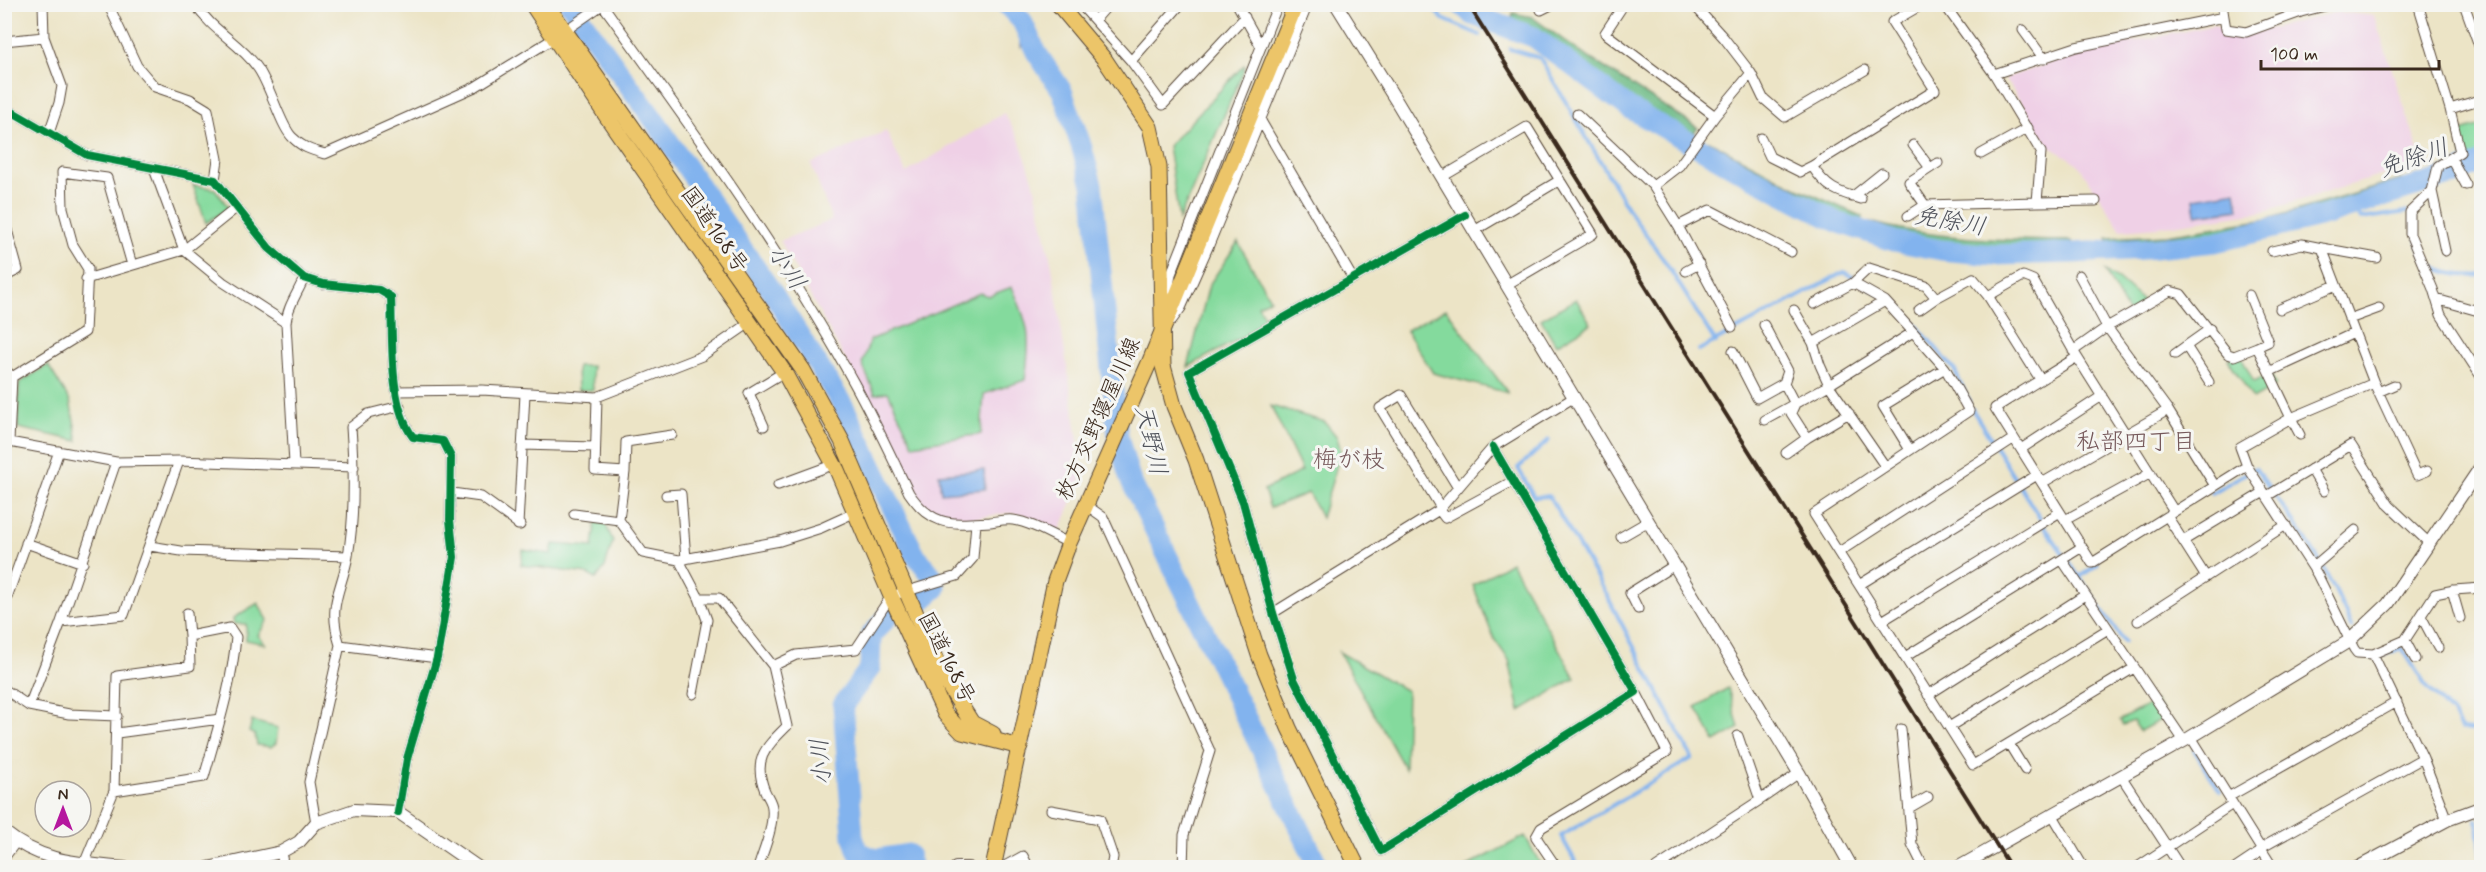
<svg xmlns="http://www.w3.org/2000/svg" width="2486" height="872" viewBox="0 0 2486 872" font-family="Mynerve,'Klee One',sans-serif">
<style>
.built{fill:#efd0e6}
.green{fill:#84da9d;stroke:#60825e;stroke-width:1.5}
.forest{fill:#6bba84;stroke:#537251;stroke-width:1.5}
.water{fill:#82b3ee;stroke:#5e6e86;stroke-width:1.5}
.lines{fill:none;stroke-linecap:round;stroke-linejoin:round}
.stream{stroke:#82b3ee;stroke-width:4}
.river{stroke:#82b3ee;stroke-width:21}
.minor-casing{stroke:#564637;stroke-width:11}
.tertiary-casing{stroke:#564637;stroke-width:14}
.primary-casing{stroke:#564637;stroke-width:17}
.trunk-casing{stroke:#564637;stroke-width:17}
.minor{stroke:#fff;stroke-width:9}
.tertiary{stroke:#fff;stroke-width:12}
.primary{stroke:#ecc569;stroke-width:15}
.trunk{stroke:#ecc569;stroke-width:15}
.rail{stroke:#3b2a1e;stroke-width:4}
.cycleway-casing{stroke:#f6f6f2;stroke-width:11}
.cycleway{stroke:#00873e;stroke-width:8}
.labels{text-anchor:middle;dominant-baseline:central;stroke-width:6;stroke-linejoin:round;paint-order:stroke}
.street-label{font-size:22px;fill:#3b2a1e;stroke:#f6f6f2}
.water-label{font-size:24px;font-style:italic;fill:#50535c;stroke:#f6f6f2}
.neighbourhood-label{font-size:24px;fill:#76595b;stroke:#f6f6f2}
</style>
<rect width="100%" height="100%" fill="#f6f6f2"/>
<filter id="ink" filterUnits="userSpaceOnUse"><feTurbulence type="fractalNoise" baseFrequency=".0167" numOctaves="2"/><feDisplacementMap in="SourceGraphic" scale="12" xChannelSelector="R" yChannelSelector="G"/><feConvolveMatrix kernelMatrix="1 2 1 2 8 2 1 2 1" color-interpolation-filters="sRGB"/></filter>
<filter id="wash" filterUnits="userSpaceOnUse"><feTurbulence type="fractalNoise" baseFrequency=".008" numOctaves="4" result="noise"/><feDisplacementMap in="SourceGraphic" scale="24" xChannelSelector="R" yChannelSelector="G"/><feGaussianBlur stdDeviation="1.35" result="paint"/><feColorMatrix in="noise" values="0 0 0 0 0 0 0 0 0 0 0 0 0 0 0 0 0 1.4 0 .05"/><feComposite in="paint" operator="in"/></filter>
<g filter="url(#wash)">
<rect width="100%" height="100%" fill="#ece4c6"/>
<!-- built -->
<path class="built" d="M2338 12 2374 16 2423 163 2261 212 2159 227 2121 230 2078 164 2049 146 2005 78 2080 53 2214 25 2224 30 2247 34Z
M1004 113 1019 139 1033 179 1052 266 1083 474 1059 533 1024 515 1008 513 953 521 923 508 912 492 861 388 780 241 832 220 811 164 886 131 906 173Z"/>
<!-- green -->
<path class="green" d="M1244 65 1245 67 1179 220 1168 146Z
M2481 125V159L2465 165 2458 132Z
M193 185 215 189 229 208 206 223Z
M1238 242 1270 299 1258 305 1268 323 1188 367 1209 285Z
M2105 272 2118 279 2144 302 2129 314Z
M1012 287C1030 327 1031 337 1025 380L984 394 981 434 913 445 888 392 875 394 862 364 870 340 980 293 988 296Z
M1576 299 1591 324 1556 345 1541 319Z
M1446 309 1508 393 1433 373 1406 330Z
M2240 355 2254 382 2271 374 2276 386 2253 399 2228 359Z
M48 365 70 401 78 441 18 428 19 383Z
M577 366H592L593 390H578Z
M1271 406 1325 422 1337 437 1341 452 1321 518 1308 493 1270 508 1264 490 1302 471Z
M596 522 605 523 613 541 605 567 596 579 587 574 521 565 523 550 551 554 553 544 593 547Z
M1511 562 1575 678 1520 711 1509 660 1494 639 1473 585Z
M258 603 268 620 258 635 265 644 246 640V624H234L233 618Z
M1339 652 1407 691 1405 769Z
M1728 688 1739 728 1715 742 1696 707Z
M2155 701 2166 717 2140 731 2133 721 2123 725 2120 720Z
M252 721 278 728 276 743 271 747 257 745 255 735 249 732Z
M1525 836 1542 867H1466Z"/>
<!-- forest -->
<path class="forest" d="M1513 13 1532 17 1580 52 1698 128 1688 140 1632 107 1535 36 1510 27Z
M1709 141 1793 186 1863 217 1859 226C1805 206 1754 177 1703 148Z
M2426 177V181C2356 204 2285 228 2213 240 2178 246 2143 247 2108 248V238L2167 235 2268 219 2401 180 2402 183Z
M1870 222C1936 240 2004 240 2072 241V250L1942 249 1868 230Z"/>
<!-- water -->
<path class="water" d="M1000 5C1022 4 1025 17 1035 35L1021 47C1022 24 1016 19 1000 5Z
M2236 191 2239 209 2196 215 2194 198Z
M984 470 985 489 941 493 939 474Z"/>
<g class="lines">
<!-- stream -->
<path class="stream" d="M1428 4 1443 19 1480 35
M1510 49 1540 58 1630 212 1666 263 1716 343
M2353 207 2361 219 2406 212
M2414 214C2416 226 2417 246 2424 257 2434 274 2464 277 2482 275
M1699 350 1844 272 1897 303 1954 369 1969 402
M1972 409 2049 533 2124 642
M1549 440 1518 468 1534 497 1549 496 1604 590 1692 758 1561 836 1579 868
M2212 493 2255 468C2291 518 2330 568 2351 627
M2081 576 2098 564
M2378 657 2402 648 2425 685 2453 715 2461 729 2482 731
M2194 750 2220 791
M2477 820 2482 856"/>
<!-- river -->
<path class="river" d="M570 4 654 120 776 298 844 407 914 553 933 577
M1006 4 1022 21 1036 52 1062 91 1081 145 1092 185 1118 437 1130 479 1319 868
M1460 4 1473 15 1534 37 1629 108 1753 178 1837 222 1894 241 1941 250 1994 255 2073 253 2144 249 2215 242 2319 217 2453 175 2482 162
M921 601 936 588
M888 617 871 635 870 668 843 705 853 837 858 852 876 859 908 854 912 868"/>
</g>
</g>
<g filter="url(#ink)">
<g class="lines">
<!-- minor casing -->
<g class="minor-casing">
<path id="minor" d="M43 4 44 37 62 86 59 103 49 133
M108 4 137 66 155 87 190 99 208 110 218 159 215 180
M195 4C212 31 239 42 257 67 270 84 280 125 292 137 303 148 311 150 325 154L475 87 556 37 602 5
M602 4C691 127 781 250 854 383 874 419 891 456 909 493 933 528 951 524 990 522 997 521 1006 519 1013 520 1033 523 1051 535 1069 543
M1080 4 1131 61 1163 105 1245 17
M1237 4 1260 45
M1624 4 1605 33 1715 116
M1944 4 1994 74
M2222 4 2224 17
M2369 4H2386
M2418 4 2450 109 2482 99
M2464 4 2482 54
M1541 10 1553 4
M1095 20 1109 4
M2023 30 2044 59
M4 41 44 37
M1131 61 1181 4
M1751 73 1763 98 1785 117 1865 70
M4 107 87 155 215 180 269 248 304 278 323 284 379 290 391 297C393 339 388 404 413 437L443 441 451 457 450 520 454 557 437 658 407 759 398 812
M1577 114 1653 186 1678 226 1732 327
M1261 121 1353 279
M1761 138 1770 157 1800 172 1812 166
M1913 145 1930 168
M1981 154 2028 128
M2451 158 2466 185
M154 169 184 250 223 282 286 323
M1442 177 1527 127 1593 234 1506 285
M1653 186 1679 166 1715 116 1751 73 1724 38 1693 4
M2432 191 2410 212V234L2433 289 2441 315 2482 378
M1852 197 1882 173
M1861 199C1837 192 1826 188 1812 166L1935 90 1892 22 1923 4
M2037 202 2096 201
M1925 205 1909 182 1938 163
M1465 215 1189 372 1243 502 1273 613 1294 679 1381 851 1636 692 1493 447
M1908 216 1925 205 2037 202 2041 152 1994 74 2076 47 2224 17 2226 29 2246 32 2301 12 2333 4
M4 219 18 270 4 277
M1678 226 1710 210 1791 252
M1474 231 1560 180
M2272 251 2302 244 2322 248
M2445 251 2432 191 2438 166 2460 152 2450 109
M1686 271 1699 264
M2079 275 2107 327 2170 291 2181 294 2228 354 2234 356 2257 347 2291 418 2240 447 2247 466
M86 279 184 250 236 208
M1853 283 1885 301 1913 332 1945 368 1969 411 1814 514 1973 765 2134 668
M2249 295 2268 342 2257 347
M1988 296 2023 276 2033 280 2077 357 2174 511
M1167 299 1171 274 1278 4
M2436 299 2482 312
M1814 304 1853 283 1869 268 1926 286 1936 298 1973 278 1988 296 2040 379
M2280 309 2336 285
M1794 310 1813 343 1820 365 1829 385 1885 466
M1919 310 1936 298
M2349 319 2379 308
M1172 320 1181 308 1209 245 1308 4
M1813 343 1885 301
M1733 351 1757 398 1784 383 1788 371 1764 325
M2073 351 2107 327 2168 410 2215 486
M2175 354 2186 346
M2077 357 1995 408 2092 563 2247 466 2317 574 2354 649 2357 653 2373 654 2423 758 2447 820
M4 368 12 377 9 442 4 453
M2271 371 2354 333
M12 377 85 332 88 269 73 245 63 208 62 172 107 178 132 265
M2209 382 2186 346 2210 329
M1784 383 1795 404 1791 413 1807 438 1849 413
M2374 383 2322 248 2377 258
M396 391 482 390 597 397 702 356 751 322
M2378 392 2394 385
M597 397 595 470 625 472 619 520
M1765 420 1829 385 1913 332
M764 426 749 393 784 372
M2300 435 2291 418 2374 383 2417 475 2427 471
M4 441 116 462 179 461 354 467
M522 445 595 447
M2021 449 2102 396
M1910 450 1883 406 1945 368
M1786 453 1807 438
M116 462 61 622 124 615 179 461
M294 464 286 323C287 307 298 293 304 278
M2311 469 2324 491
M625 472 626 442 672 435
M2042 483 2168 410
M778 485 835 464
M452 493 481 497 520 525
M666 495 681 494 686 559
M2267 496 2351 445 2389 505 2430 544
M1086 505 1103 517 1210 751 1184 835 1183 868
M1441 508 1380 408 1401 395 1458 488
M1439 510 1445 518 1513 481
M574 514 619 520 643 553 679 560 780 541 821 528 856 512
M2167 516 2206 577
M2065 520 2151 473
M518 525 525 394
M1621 537 1647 522
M2183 541 2264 492
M26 543 83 563
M150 546 181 551 348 556
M1839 552 2013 439
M679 560 699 598H719L773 666
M2062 560 2184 741
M2313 567 2356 530
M1859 585 2037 475
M2452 590 2460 618
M4 606 59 451
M1638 609 1630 593 1673 566
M187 613 189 636
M1273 613 1439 510 1493 447 1573 398
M2421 616 2438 648
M1882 621 2060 512
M2138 621 2286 525
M2405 640 2415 659
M340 645 437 658
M2373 654 2405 640 2435 594 2454 590 2482 588
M1905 657 2082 547
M4 689 29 706 69 714 117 716
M693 694 707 620 699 598
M1928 695 2085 595
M29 706 61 622
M1949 727 2108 629
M1901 729 1912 844 1924 868
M117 733 220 719
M2191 737 2273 868
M2009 744 2025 770
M2121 776 2181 868
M2230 796 2397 702
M1760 800 1799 773
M1909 808 1928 797
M1051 810 1100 819 1113 857 1111 868
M2052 814 2084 868
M316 823 309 782 340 645C327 604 341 593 348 556 355 515 354 468 351 427L368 414 400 406
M2261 848 2423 758
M281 852 284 868
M4 858 16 842
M84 864 114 791 117 676 190 666 189 636 230 628 236 637C232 685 217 731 204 777L114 791
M758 868C764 849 774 827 772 808 772 802 767 796 765 791 752 759 766 747 787 726L773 666 796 655 856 649 891 596 957 576 973 558 976 523
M1001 868 1023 856 1029 868
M1557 868 1536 837 1541 828 1667 752 1636 692
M1656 868 1760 800 1738 736
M2136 868 2228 807
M2236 868 2257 854"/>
</g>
<!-- tertiary casing -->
<g class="tertiary-casing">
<path id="tertiary" d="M1336 4 1397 102 1799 773 1852 868
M4 832C42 863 79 863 125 868
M208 868 281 852 299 842 316 823 354 810 398 812 479 868
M956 868H968
M1957 868 2191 737 2349 641 2388 604 2482 465
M2357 868 2447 820 2482 807"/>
</g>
<!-- primary casing -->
<g class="primary-casing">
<path id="primary" d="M993 868 1055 581 1069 543 1150 361 1296 4"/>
</g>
<!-- trunk casing -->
<g class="trunk-casing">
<path id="trunk" d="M532 4 607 117 784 372 837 470 891 596 945 714 962 732 1020 747
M546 4 803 370 842 441 943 677 972 723 993 734
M1058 4 1105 60 1150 127 1159 167 1163 366 1174 406 1196 460 1259 655 1289 728 1358 868"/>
</g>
<!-- minor -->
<use href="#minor" class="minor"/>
<!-- tertiary -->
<use href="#tertiary" class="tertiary"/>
<!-- primary -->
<use href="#primary" class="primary"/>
<!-- trunk -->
<use href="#trunk" class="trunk"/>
<!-- rail -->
<path class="rail" d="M1468 4 2011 868"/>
<!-- cycleway casing -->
<g class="cycleway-casing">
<path id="cycleway" d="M4 107 87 155 215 180 269 248 304 278 323 284 379 290 391 297C393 339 388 404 413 437L443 441 451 457 450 520 454 557 437 658 407 759 398 812
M1465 215 1189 372 1243 502 1273 613 1294 679 1381 851 1636 692 1493 447"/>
</g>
<!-- cycleway -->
<use href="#cycleway" class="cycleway"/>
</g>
</g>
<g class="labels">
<!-- street labels -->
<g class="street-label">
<text transform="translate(714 230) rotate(55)">国道168号</text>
<text transform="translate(1099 419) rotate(-66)">枚方交野寝屋川線</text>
<text transform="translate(946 658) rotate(63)">国道168号</text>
</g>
<!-- water labels -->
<g class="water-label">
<text transform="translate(2414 159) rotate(-19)">免除川</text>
<text transform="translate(1950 222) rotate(10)">免除川</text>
<text transform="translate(786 268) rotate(56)">小川</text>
<text transform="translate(1150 440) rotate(77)">天野川</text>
<text transform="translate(822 762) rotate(-95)">小川</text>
</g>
<!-- neighbourhood labels -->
<g class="neighbourhood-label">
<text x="2136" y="442">私部四丁目</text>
<text x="1349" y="460">梅が枝</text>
</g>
</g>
<!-- margin -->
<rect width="2486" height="872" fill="none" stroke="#f6f6f2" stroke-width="24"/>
<!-- north arrow -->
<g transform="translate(63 809)"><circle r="28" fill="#f6f6f2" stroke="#aba49d" stroke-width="1.5"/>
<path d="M0-4.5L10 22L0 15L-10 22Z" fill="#b5179e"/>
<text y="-9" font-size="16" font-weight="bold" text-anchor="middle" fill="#3b2a1e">N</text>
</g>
<!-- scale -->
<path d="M2261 60v9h178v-9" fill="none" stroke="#3b2a1e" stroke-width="3"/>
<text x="2270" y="60" font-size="18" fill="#3b2a1e" stroke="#f6f6f2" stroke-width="4.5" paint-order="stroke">100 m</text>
</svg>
